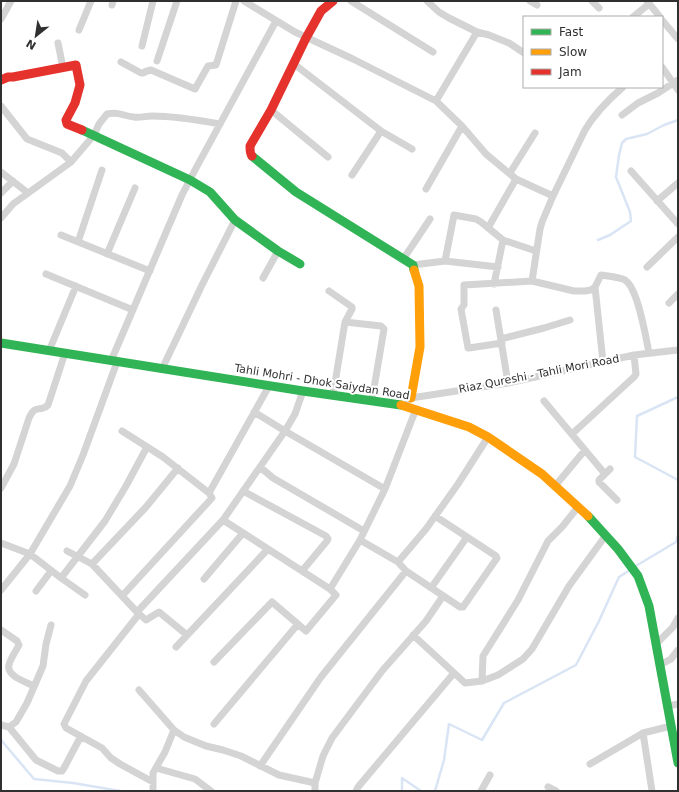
<svg xmlns="http://www.w3.org/2000/svg" width="679" height="792" viewBox="0 0 679 792" font-family="'DejaVu Sans',sans-serif">
<style>
.lines{fill:none;stroke-linecap:round;stroke-linejoin:round}
.stream{stroke:#d9e5f4;stroke-width:2.5}
.street{stroke:#d4d4d4;stroke-width:7}
.fast{stroke:#30b455;stroke-width:9}
.slow{stroke:#ff9f0a;stroke-width:9}
.jam{stroke:#e5322d;stroke-width:9}
.labels{text-anchor:middle;dominant-baseline:central;stroke-width:4;stroke-linejoin:round;paint-order:stroke}
.street-label{font-size:11px;fill:#303030;stroke:#fff}
</style>
<rect width="100%" height="100%" fill="#fff"/>
<g class="lines">
<!-- stream -->
<path class="stream" d="M598 240 610 235 631 221 630 212 616 177 619 155 622 143 626 139 647 134 664 125 678 120
M678 397 637 416 635 457 678 480
M634 567 676 542 678 535
M1 740 34 779 73 783 120 791
M402 791V778L421 791
M435 791 444 760 449 724 482 740 504 703 576 665 599 621 619 577 630 570"/>
<!-- street -->
<path class="street" d="M244 1 295 32 353 59 436 101 462 126 486 154 516 179 553 196
M351 1 433 52
M427 1 439 12 449 18 477 32 489 35 509 43 524 53
M530 1 537 5
M592 1 599 8
M647 1 660 17
M112 5 113 1
M633 17 649 4
M1 19 11 1
M662 20 678 39
M79 30 91 1
M58 43 63 68
M142 46 153 1
M157 61 177 1
M121 62 141 73H143L147 71 151 70 195 89 208 66 216 65 236 1
M294 64 381 131 412 149
M662 67 678 90
M436 101 477 32
M1 106 27 139 62 153 71 162
M271 110 328 157
M622 115 638 103 658 93 678 80
M631 171 678 224
M1 172 28 193
M510 173 535 133
M352 175 381 131
M426 189 462 126
M1 193 13 181
M657 201 678 183
M1 218 13 204 71 162 94 135 99 124 107 114C119 111 122 116 134 117 140 118 146 116 152 116 175 116 198 120 220 124
M488 228 516 179
M61 235 150 271
M78 242 102 170
M107 254 135 188
M404 258 430 219
M445 261 454 215 476 219 481 222 503 240 536 251
M413 265 445 261 498 267
M647 267 678 237
M46 274 133 310
M263 278 278 251
M532 281 540 229 542 222 553 196 585 130C595 113 608 100 623 87
M494 284 503 240
M595 287 603 362
M329 291 352 307V309L345 322 333 395
M669 303 678 294
M496 310 508 383
M345 322 381 326 384 329 372 400
M501 339 544 328 570 320
M502 343 469 348H468L461 309 464 305V285L532 281 574 291H585L591 290 595 287 601 275C607 276 620 277 625 280 638 288 646 338 649 353
M49 351 76 286
M111 361 182 195 195 170 276 21
M162 369 202 285 235 220
M408 400 411 398 508 383 634 355 678 350
M544 401 605 474
M254 412 285 431 385 489
M572 434 634 377 636 374 634 355
M260 467 273 478 364 531
M610 469 599 480V482L617 500
M555 486 585 450
M1 488 14 464 29 418C36 403 40 413 48 405L65 353
M243 491 326 536 328 539 327 541 302 571
M209 493 269 386
M360 540 398 562 406 571 460 607H463L497 558 496 556 435 516
M1 543 30 554 61 578 105 521 126 486 147 447
M67 551 92 564 137 612 146 620 159 612 187 635
M398 562 426 529 458 484 488 437
M92 564 146 507 178 468
M61 578 85 595
M204 579 243 533
M431 588 467 537
M330 589 360 540 385 489 416 409
M1 590 30 554 70 486 83 455 117 362
M36 591 51 571
M122 596 212 498 209 493 163 457 122 431
M137 612 223 520 285 431 295 414 303 391
M139 614 86 681 64 724 66 728 102 748 111 758 120 764 153 782
M1 630 17 641 19 645C16 651 10 659 9 665 6 676 26 682 34 686
M413 635 465 683 482 681 498 675 523 659 532 649 569 586 606 535
M656 644 673 627 678 618
M176 647 268 549
M214 662 272 602 306 631 336 595 330 589 223 520
M660 665 671 659 678 650
M482 681 483 656 518 600 548 541 562 527 578 507
M139 690 174 730 184 737 206 746 223 750 241 756 279 775 315 783
M668 706 678 704
M214 724 298 624
M1 725 9 727 16 722 27 703 43 666 46 644 51 625
M9 727 36 760 58 771H62L64 768 81 736
M643 733 652 791
M590 764 643 733 671 726
M260 766 321 677 406 571
M156 768 195 779 211 791
M548 787 556 791
M153 791V773L165 752 174 730
M315 791V783L323 756 332 738 382 671 426 621 443 596
M356 791 358 787 454 673
M481 791 490 775"/>
<!-- fast -->
<path class="fast" d="M82 130 190 180 210 192 235 220 278 251 300 264
M252 156 296 192 413 265 414 270
M1 343 303 391 401 405
M588 516 618 549 638 576 649 606 678 763"/>
<!-- slow -->
<path class="slow" d="M411 398 420 347 419 286 414 270
M401 405 469 427 488 437 542 474 588 516"/>
<!-- jam -->
<path class="jam" d="M1 80 8 77H13L76 65 80 85 75 103 66 120 67 124 82 130
M252 156C250 154 250 150 250 146L271 110 306 38 321 11 333 1"/>
</g>
<g class="labels">
<!-- street labels -->
<g class="street-label">
<text transform="translate(539 374) rotate(-11)">Riaz Qureshi - Tahli Mori Road</text>
<text transform="translate(322 382) rotate(9)">Tahli Mohri - Dhok Saiydan Road</text>
</g>
</g>
<!-- border -->
<rect width="679" height="792" fill="none" stroke="#303030" stroke-width="4"/>
<!-- legend -->
<rect x="523" y="16" width="140" height="72" fill="#ffffff" stroke="#acacac"/>
<rect x="531" y="29" width="20" height="6" fill="#30b455" stroke="#acacac"/>
<text x="559" y="36" font-size="12" fill="#303030">Fast</text>
<rect x="531" y="49" width="20" height="6" fill="#ff9f0a" stroke="#acacac"/>
<text x="559" y="56" font-size="12" fill="#303030">Slow</text>
<rect x="531" y="69" width="20" height="6" fill="#e5322d" stroke="#acacac"/>
<text x="559" y="76" font-size="12" fill="#303030">Jam</text>
<!-- north arrow -->
<g transform="translate(36 36) rotate(210)" stroke="#ffffff" stroke-width="3" paint-order="stroke">
<path d="M0-3L7 15L0 10L-7 15Z" fill="#303030"/>
<text y="-6" font-size="11" font-weight="bold" text-anchor="middle" fill="#303030">N</text>
</g>
</svg>
